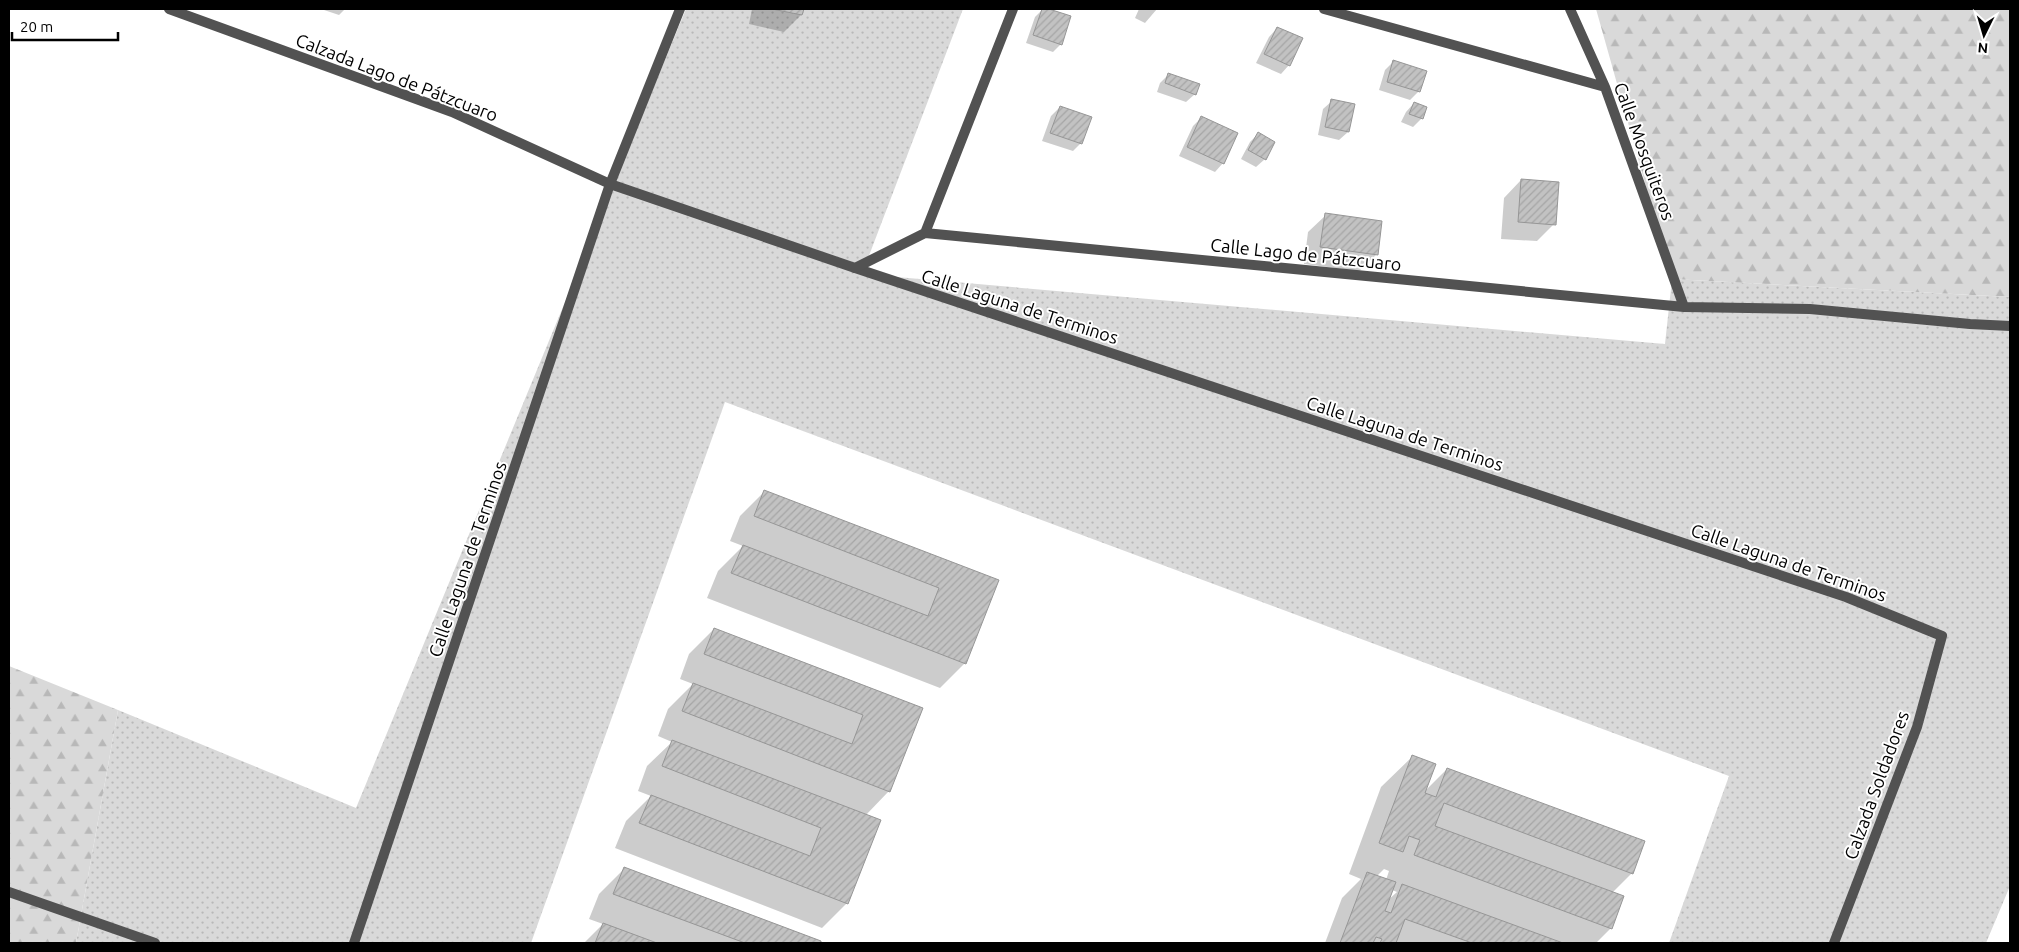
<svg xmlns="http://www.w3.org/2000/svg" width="2019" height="952" viewBox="0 0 2019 952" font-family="Ubuntu,sans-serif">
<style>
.grass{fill:url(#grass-dots)}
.forest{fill:url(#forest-firs)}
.shadow{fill:#0003;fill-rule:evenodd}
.building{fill:url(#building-hatch);stroke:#969696}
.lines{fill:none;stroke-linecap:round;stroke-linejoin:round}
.service{stroke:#525252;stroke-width:10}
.minor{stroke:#525252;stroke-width:10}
.labels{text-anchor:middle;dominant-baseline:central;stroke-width:4;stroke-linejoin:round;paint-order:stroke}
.street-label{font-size:18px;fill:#000;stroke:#fff}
</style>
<defs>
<pattern id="grass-dots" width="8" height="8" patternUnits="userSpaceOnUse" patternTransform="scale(1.25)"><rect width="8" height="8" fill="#d9d9d9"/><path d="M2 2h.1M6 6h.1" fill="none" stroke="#b8b8b8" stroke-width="1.8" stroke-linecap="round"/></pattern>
<pattern id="forest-firs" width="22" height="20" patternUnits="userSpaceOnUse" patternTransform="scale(1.25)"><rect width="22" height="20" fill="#d9d9d9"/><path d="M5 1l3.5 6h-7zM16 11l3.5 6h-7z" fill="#b8b8b8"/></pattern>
<pattern id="building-hatch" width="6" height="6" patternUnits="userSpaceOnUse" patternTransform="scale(1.25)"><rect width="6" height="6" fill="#c2c2c2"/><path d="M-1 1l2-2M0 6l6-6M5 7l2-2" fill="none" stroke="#a5a5a5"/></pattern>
</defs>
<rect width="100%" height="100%" fill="#fff"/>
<!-- grass -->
<path class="grass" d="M686 9H963L862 274 1665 344 1672 279 2010 297V886L1986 943H1669L1729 776 725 402 531 943H76L118 710 356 808Z"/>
<!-- forest -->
<path class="forest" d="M1596 9H2010V297L1672 279Z
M9 666 118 710 76 943H9Z"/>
<!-- shadow -->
<path class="shadow" d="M321 9H345L339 15Z
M752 9H802L801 15 784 32 749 24Z
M1043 9 1070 17 1061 44 1053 52 1026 43 1035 17Z
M1139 9H1157L1145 23 1135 18Z
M1277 28 1289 65 1281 74 1256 63 1269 37Z
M1393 62 1419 91 1410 100 1379 90 1385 70Z
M1169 74 1195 94 1186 102 1157 92 1160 83Z
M1332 101 1348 132 1339 140 1318 135 1323 109Z
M1414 103 1422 118 1413 127 1401 122 1406 112Z
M1060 107 1081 143 1073 151 1042 141 1051 116Z
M1202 117 1223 163 1215 172 1179 156 1193 126Z
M1258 134 1265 159 1256 167 1241 159 1250 142Z
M1521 180 1554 224 1537 241 1501 239 1504 198Z
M1326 215 1377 254 1359 271 1304 264 1308 232Z
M764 492 997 581 965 663 940 688 707 598 718 571 743 546 730 541 740 516Z
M714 629 921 709 889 791 865 816 847 903 822 928 615 848 626 821 651 796 638 791 647 766 672 742 658 736 668 709 693 684 680 679 689 654Z
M1413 756 1424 792 1447 769 1632 873 1612 893 1611 928 1596 943H1325L1342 898 1361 879 1349 874 1381 787ZM1384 869 1389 871 1386 880 1376 877ZM1392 890 1397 892 1388 900Z
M624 869 820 942 819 943H584L603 924 589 919 599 894Z"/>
<!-- building -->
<path class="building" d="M772 9H804L802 15Z
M1042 9H1049L1071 16 1062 45 1033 35Z
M1277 27 1303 38 1290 66 1264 54Z
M1393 60 1427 71 1420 92 1387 82Z
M1168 73 1200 84 1196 95 1165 83Z
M1331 99 1355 104 1349 132 1325 127Z
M1414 102 1427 107 1423 119 1409 114Z
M1060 106 1092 117 1082 144 1050 133Z
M1201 116 1238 133 1224 164 1187 147Z
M1258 132 1275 142 1266 160 1248 150Z
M1521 179 1559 182 1556 225 1518 222Z
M1325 213 1382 221 1378 255 1320 247Z
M764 490 999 580 966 664 731 573 743 545 928 616 939 588 754 516Z
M714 628 923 708 890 792 682 711 693 683 852 744 863 715 704 654Z
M672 740 881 820 848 904 639 823 651 795 810 856 821 828 662 766Z
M1412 755 1436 764 1425 793 1436 797 1447 768 1645 841 1633 874 1444 803 1435 826 1624 896 1612 929 1414 855 1420 840 1409 836 1403 852 1379 843Z
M624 867 821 941V943H745L613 894Z
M1367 872 1396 882 1385 911 1391 913 1402 884 1563 943H1472L1405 919 1396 943H1380L1382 939 1376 937 1373 943H1340Z
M603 923 657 943H595Z"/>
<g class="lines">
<!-- service -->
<path class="service" d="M169 9 452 112 610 184
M855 268 1846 597 1942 636 1917 727 1834 943
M9 892 155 943"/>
<!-- minor -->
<path class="minor" d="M1324 9 1605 87
M1570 9 1605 87 1684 307
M610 184 855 268 925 233 1013 9
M925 233 1684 307 1810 309 1970 324 2010 326
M354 943 610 184 680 9"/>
</g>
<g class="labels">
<!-- street labels -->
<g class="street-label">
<text transform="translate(397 77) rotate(21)">Calzada Lago de Pátzcuaro</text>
<text transform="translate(1645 151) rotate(70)">Calle Mosquiteros</text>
<text transform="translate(1306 254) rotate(6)">Calle Lago de Pátzcuaro</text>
<text transform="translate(1020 306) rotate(18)">Calle Laguna de Terminos</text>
<text transform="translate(1405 433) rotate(18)">Calle Laguna de Terminos</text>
<text transform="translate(467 559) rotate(-71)">Calle Laguna de Terminos</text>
<text transform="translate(1789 562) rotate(19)">Calle Laguna de Terminos</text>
<text transform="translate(1876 785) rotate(-70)">Calzada Soldadores</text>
</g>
</g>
<!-- border -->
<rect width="2019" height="952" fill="none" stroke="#000000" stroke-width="20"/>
<!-- north arrow -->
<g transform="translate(1984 35) rotate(185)" stroke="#ffffff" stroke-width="4" paint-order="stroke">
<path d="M0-4L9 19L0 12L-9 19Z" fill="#000000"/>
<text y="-8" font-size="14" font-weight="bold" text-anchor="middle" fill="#000000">N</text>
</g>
<!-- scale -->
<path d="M12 32v8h106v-8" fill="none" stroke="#000000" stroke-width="2.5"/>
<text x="20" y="32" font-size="15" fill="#000000" stroke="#ffffff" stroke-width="4" paint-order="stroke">20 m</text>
</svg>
